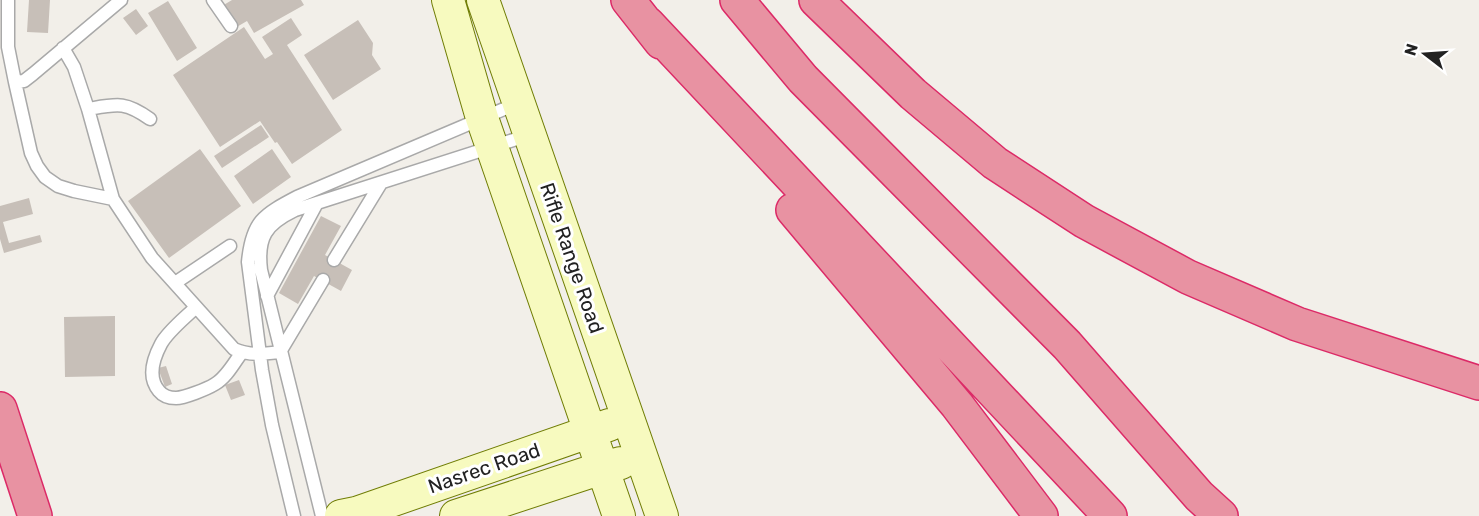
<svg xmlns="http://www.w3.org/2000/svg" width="1479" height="516" viewBox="0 0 1479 516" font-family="Rubik,sans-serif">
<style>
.building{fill:#c7bfb8}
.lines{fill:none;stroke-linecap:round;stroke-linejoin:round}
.lane-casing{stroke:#a9a9a9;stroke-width:15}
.secondary-casing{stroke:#707d05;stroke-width:34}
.highway-casing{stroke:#dc2a67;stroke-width:36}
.lane{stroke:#fff;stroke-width:12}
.secondary{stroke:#f7fabf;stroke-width:32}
.highway{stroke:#e892a2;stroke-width:33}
.labels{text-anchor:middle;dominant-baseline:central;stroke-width:6;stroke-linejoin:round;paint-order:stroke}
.street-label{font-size:20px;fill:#222;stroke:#fff}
</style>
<rect width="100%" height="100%" fill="#f2efe9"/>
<!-- building -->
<path class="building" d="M29 0H50L48 33 27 32Z
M232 0H301L304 5 254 33 247 21 235 28 222 6Z
M168 1 197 48 177 61 148 13Z
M136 9 148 26 136 35 123 18Z
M291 18 302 35 287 45 342 130 292 164 277 142 275 143 260 121 220 147 173 75 244 27 265 59 273 54 262 37Z
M358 20 373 43 372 55 381 69 333 100 304 55Z
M261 125 269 137 222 168 214 156Z
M200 149 241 206 169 258 128 201Z
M272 149 291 177 253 204 234 176Z
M29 198 33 214 3 222 9 243 40 235 42 242 4 253 0 239V206Z
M321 216 341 226 325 255 352 270 341 291 314 276 298 304 279 293Z
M115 316V376L65 377 64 317Z
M166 366 172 384 165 387 158 368Z
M239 380 245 395 231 400 225 385Z"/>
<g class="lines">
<!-- lane casing -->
<g class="lane-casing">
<path id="lane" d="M8 0V47L15 82 31 153 37 166 45 177 58 186 74 191 113 199
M213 0 231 26
M63 48 74 67 88 109 113 199 152 258 234 349C250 356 264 354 280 352L323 280
M15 82 24 81 33 74 121 0
M88 109C117 104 125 101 150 119
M334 260 381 183
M175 283 230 246
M267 296 317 203
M196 307C186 317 168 331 161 344 153 359 147 377 159 391 163 396 170 398 176 398 184 398 207 389 215 384 226 378 234 363 242 352
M294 516 272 425 262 370 248 262C252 221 263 215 297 197L518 103
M322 516 261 270C257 237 266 224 295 210L529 135"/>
</g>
<!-- secondary casing -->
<g class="secondary-casing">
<path id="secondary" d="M448 0 482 118 619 516
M483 0 662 516
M341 516 356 513 609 425
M456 516 602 468 621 463"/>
</g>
<!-- highway casing -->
<g class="highway-casing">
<path id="highway" d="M628 0 661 42
M737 0 803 79 1067 345 1199 496 1221 516
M816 0 913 94 995 163 1084 221 1188 277 1297 324 1479 383
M648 24 1110 516
M793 210 957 405 1041 516
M0 409 35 516"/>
</g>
<!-- lane -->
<use href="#lane" class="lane"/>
<!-- secondary -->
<use href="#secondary" class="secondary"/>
<!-- highway -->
<use href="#highway" class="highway"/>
</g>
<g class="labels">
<!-- street labels -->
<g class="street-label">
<text transform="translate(572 258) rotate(71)">Rifle Range Road</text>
<text transform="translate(484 468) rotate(-19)">Nasrec Road</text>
</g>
</g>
<!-- north arrow -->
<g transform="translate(1425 54) rotate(287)" stroke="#ffffff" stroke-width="4.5" paint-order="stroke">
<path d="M0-4.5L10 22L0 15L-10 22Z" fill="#222222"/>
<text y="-9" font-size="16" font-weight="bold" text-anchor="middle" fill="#222222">N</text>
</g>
</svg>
